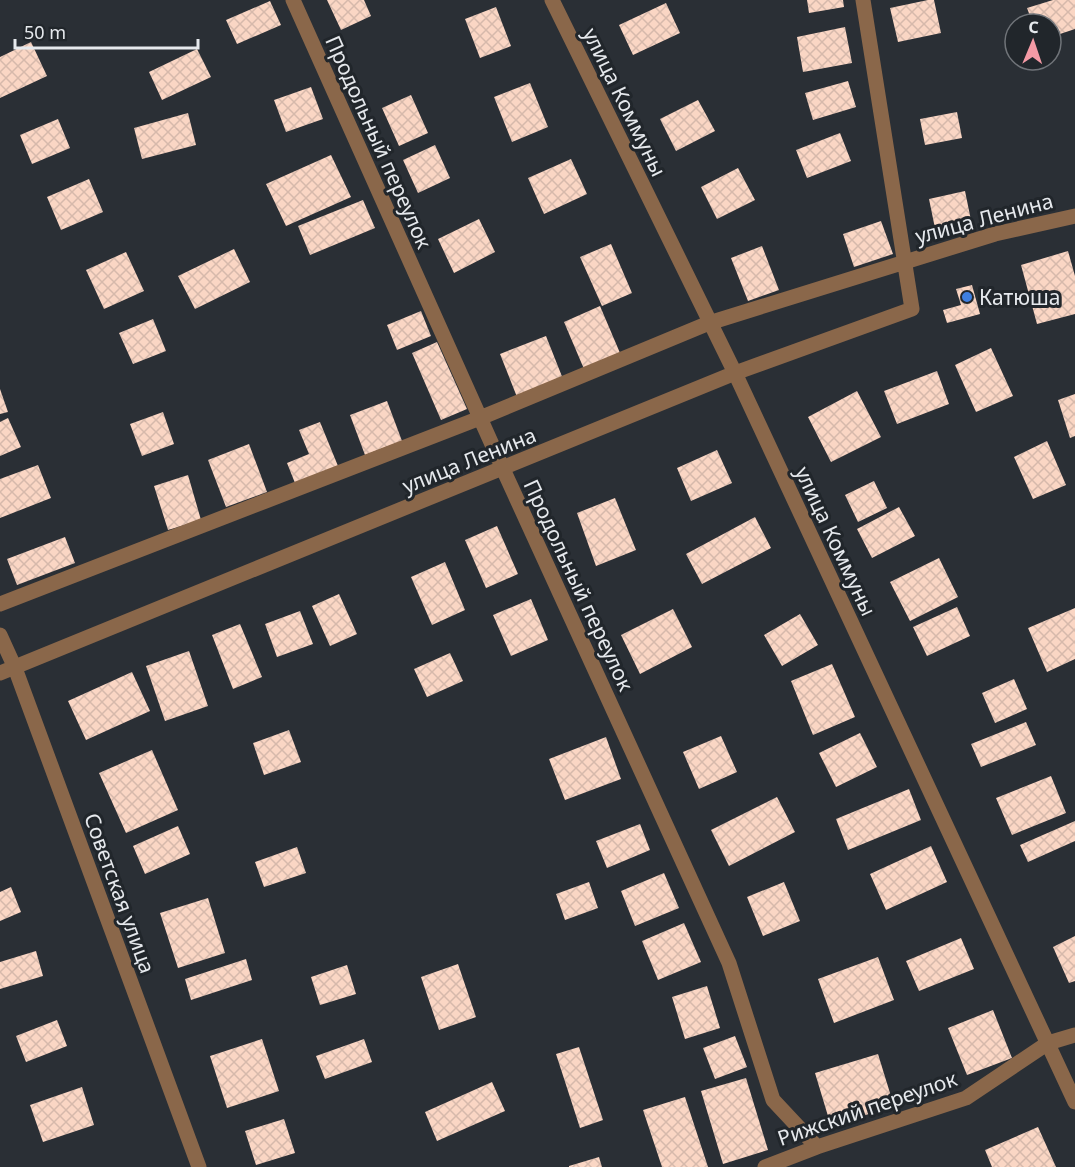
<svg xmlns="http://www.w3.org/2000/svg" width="1075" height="1167" viewBox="0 0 1075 1167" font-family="'Noto Sans',sans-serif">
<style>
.building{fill:url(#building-cross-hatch)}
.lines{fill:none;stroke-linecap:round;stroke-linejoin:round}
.minor{stroke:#8a674a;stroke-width:15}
.shop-dot{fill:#3f7fe0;stroke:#21262b;stroke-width:2}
.labels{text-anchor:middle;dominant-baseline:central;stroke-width:6;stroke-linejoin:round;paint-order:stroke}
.street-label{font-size:21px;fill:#e6e9ed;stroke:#21262b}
.poi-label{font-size:21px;fill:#e6e9ed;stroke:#21262b;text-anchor:start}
</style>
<defs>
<pattern id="building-cross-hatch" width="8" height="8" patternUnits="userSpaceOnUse" patternTransform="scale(1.5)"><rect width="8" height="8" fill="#fad6c4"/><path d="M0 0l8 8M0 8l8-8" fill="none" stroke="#d6b9ab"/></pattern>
</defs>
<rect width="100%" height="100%" fill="#2a2f35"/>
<!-- building -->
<path class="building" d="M327 0H364L371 16 341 30Z
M807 0H843L844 7 809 13Z
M928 0H934L941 33 898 42 890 8Z
M1053 0H1075V29L1051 37V24H1033L1027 8Z
M270 1 281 25 237 44 226 20Z
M666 3 680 33 633 55 619 25Z
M496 7 511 46 480 58 465 19Z
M845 27 852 63 803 72 797 37Z
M31 42 47 76 0 98V57Z
M197 49 211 77 162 100 149 72Z
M848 81 856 107 813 120 805 93Z
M530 83 548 127 512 142 494 97Z
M311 87 323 119 286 132 274 100Z
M411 95 428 133 399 146 382 108Z
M698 100 715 131 676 151 660 119Z
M957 112 962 138 925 145 920 119Z
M188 113 196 145 142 159 134 128Z
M58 119 70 148 32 164 20 135Z
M840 133 851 161 807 178 796 150Z
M435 145 450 178 418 193 403 160Z
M331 155 351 197 286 226 266 184Z
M571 159 587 194 544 214 528 178Z
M738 168 755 200 717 219 701 187Z
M89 179 103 212 61 230 47 197Z
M965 191 973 230 937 238 929 199Z
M363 200 375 228 310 255 298 226Z
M479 219 495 252 454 273 438 239Z
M881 221 893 254 854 267 843 234Z
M611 244 632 293 602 306 580 257Z
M762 246 779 290 748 301 731 258Z
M234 249 250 282 195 309 178 276Z
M1068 251 1075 276V314L1037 324 1021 265Z
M126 252 144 291 104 309 86 270Z
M972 285 980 314 947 323 943 310 961 305 956 289Z
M600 306 620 353 584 369 564 322Z
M421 311 431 336 397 350 387 325Z
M153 319 166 351 133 364 119 333Z
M546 336 563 379 517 397 500 354Z
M437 342 467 409 441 420 412 353Z
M991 348 1013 396 976 412 955 365Z
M937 371 949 404 897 424 884 391Z
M0 389 8 412 0 414Z
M857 391 881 437 831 462 808 417Z
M1075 394V436L1070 438 1058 400Z
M387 401 402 441 365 455 350 415Z
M163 412 174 444 142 456 130 424Z
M8 418 21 447 0 456V422Z
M320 422 338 466 295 483 287 463 309 454 299 430Z
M1047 441 1066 485 1033 499 1014 457Z
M249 444 267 492 226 507 208 460Z
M717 450 732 483 691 501 677 468Z
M38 465 51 498 0 518V479Z
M188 475 201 520 168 530 154 486Z
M874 481 887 508 858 522 845 495Z
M615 498 636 550 596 566 577 513Z
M899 507 915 536 872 558 857 529Z
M755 517 771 548 702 584 686 554Z
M497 526 518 574 486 588 465 540Z
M65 537 75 563 17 585 7 559Z
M939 558 958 597 910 621 890 582Z
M445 562 465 610 432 625 411 577Z
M339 594 357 634 330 646 312 606Z
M531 599 548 640 511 656 493 615Z
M957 607 970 636 927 656 913 627Z
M1075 608V659L1047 672 1028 628Z
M673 609 692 647 640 674 621 635Z
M300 611 313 644 277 657 265 624Z
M800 614 818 645 782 666 764 635Z
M240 624 262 677 233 689 212 635Z
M189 651 208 706 165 721 146 666Z
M450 653 463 681 427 697 414 669Z
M832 664 855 717 813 735 791 681Z
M132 672 150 711 86 740 68 701Z
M1014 679 1027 709 995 723 982 693Z
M1026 722 1036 745 981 767 971 744Z
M289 730 301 762 264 775 253 743Z
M860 733 877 767 836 787 819 753Z
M721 736 737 772 699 789 683 752Z
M606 737 621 779 565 800 549 759Z
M152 750 178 810 126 833 99 773Z
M1051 776 1066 813 1012 835 996 798Z
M909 789 921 820 848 850 836 819Z
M777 797 795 832 729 866 711 830Z
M1075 821V841L1028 862 1020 845Z
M640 824 650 850 607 868 596 841Z
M178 826 190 854 145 874 133 846Z
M931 846 947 882 886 910 870 874Z
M297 847 306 873 264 887 255 862Z
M664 873 679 908 635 926 621 891Z
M589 882 598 908 565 920 556 894Z
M784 882 800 921 763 936 747 897Z
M11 887 21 912 0 921V892Z
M208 898 225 953 178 968 160 913Z
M684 923 701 962 658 980 642 941Z
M1075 936V981L1069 983 1053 947Z
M961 938 974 969 919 991 906 961Z
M36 951 43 976 0 989V962Z
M878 957 894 1000 834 1023 818 979Z
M246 959 252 980 191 1000 185 979Z
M458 964 476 1017 439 1030 421 977Z
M347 965 356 994 320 1005 311 977Z
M707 986 720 1028 685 1039 672 997Z
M993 1010 1012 1058 967 1075 948 1028Z
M57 1020 67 1046 26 1062 16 1036Z
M735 1036 747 1067 715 1079 703 1048Z
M262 1039 279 1091 227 1108 210 1056Z
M364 1039 372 1062 325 1079 316 1056Z
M579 1047 603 1120 580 1128 556 1054Z
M878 1054 894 1106 831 1126 815 1073Z
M746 1078 768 1150 723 1164 701 1091Z
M492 1082 505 1111 437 1141 425 1112Z
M82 1087 94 1125 43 1142 30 1105Z
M685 1097 708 1167H662L643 1110Z
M284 1119 295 1153 256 1165 245 1131Z
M1038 1127 1056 1167H992L985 1150Z
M599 1157 602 1167H569V1166Z"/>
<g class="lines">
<!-- minor -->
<path class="minor" d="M293 0 503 469 729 963 773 1100 817 1147
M552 0 735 373 1075 1102
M0 604 480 418 709 323 995 234 1075 216
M0 635 15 668 199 1167
M0 673 735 373 912 309 863 0
M765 1167 817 1147 966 1098 1048 1043 1075 1035"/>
</g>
<!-- markers -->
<circle class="shop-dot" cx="967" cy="297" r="6"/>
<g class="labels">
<!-- street labels -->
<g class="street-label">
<text transform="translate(625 102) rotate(64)">улица Коммуны</text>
<text transform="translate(379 142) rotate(66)">Продольный переулок</text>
<text transform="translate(984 218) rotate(-15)">улица Ленина</text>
<text transform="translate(469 460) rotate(-22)">улица Ленина</text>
<text transform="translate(836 541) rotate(65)">улица Коммуны</text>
<text transform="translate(579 585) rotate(65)">Продольный переулок</text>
<text transform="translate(120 893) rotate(70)">Советская улица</text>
<text transform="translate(867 1108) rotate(-19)">Рижский переулок</text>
</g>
<!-- poi labels -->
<g class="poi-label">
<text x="979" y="297">Катюша</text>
</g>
</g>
<!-- north arrow -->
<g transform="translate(1033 42) rotate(2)"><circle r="28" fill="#21262b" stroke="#707479" stroke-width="1.5"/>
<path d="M0-4.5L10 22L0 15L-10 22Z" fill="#f49aa5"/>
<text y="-9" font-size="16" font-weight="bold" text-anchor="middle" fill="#e6e9ed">С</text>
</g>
<!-- scale -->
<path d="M15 39v9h183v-9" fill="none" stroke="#e6e9ed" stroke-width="3"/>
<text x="24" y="39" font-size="18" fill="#e6e9ed" stroke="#21262b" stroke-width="4.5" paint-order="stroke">50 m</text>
</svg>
